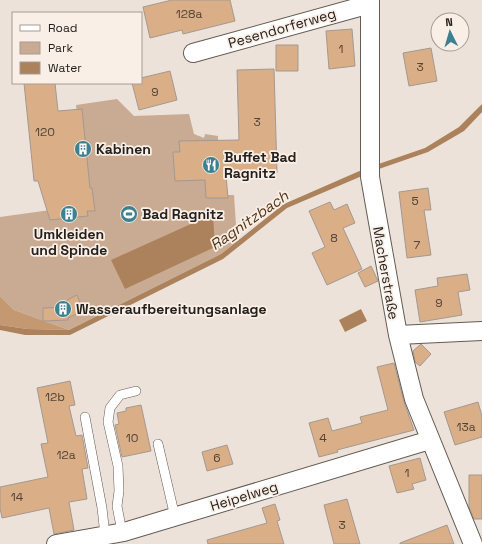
<svg xmlns="http://www.w3.org/2000/svg" width="482" height="544" viewBox="0 0 482 544" font-family="'Space Grotesk',sans-serif">
<style>
.green{fill:#c8ab92}
.forest{fill:#c49972}
.water{fill:#ac825c}
.building{fill:#daae86;stroke:#a39991}
.lines{fill:none;stroke-linecap:round;stroke-linejoin:round}
.service-casing{stroke:#645b53;stroke-width:10}
.minor-casing{stroke:#645b53;stroke-width:20}
.service{stroke:#fff;stroke-width:9}
.minor{stroke:#fff;stroke-width:18}
.labels{text-anchor:middle;dominant-baseline:central;stroke-width:3.5;stroke-linejoin:round;paint-order:stroke}
.number-label{font-size:12px;fill:#524437}
.street-label{font-size:14px;fill:#24201d;stroke:#faefe6}
.poi-label{font-size:14px;font-weight:bold;fill:#24201d;stroke:#faefe6;text-anchor:start}
.water-label{font-size:15px;font-style:italic;fill:#513213;stroke:#faefe6}
</style>
<rect width="100%" height="100%" fill="#ece2d9"/>
<!-- green -->
<path class="green" d="M117 99 134 116 189 114 194 134 204 138 205 134 218 136 219 195H234L237 241 221 254 69 330 14 310 0 296V217L86 205 76 105Z"/>
<!-- forest -->
<path class="forest" d="M0 296 14 310 69 330 27 329 0 325Z"/>
<!-- water -->
<path class="water" d="M482 104V112L464 131 428 152 376 170 287 208 223 259 70 335H25L0 330V325L27 329 69 330 221 254 284 204 364 169 425 148 459 127Z
M213 214 215 247 125 289 111 260Z
M361 309 367 321 345 332 339 320Z"/>
<!-- building -->
<path class="building" d="M172 0H230L235 21 183 34 182 30 150 38 143 7Z
M352 29 355 66 329 69 326 31Z
M276 45H298V71H276Z
M431 48 437 81 409 86 403 53Z
M274 69 277 173 226 175 228 198H206L205 180 175 181 173 152H180L179 141 239 140 237 70Z
M170 71 177 100 139 110 132 83H141V78Z
M24 83H55L58 111 82 109 90 188H92L95 211H87L88 216 50 220 38 181H34Z
M428 188 431 210H424L431 255 407 258 399 192Z
M330 202 334 210 347 204 355 223 343 228 362 269 327 285 312 253 325 247 309 211Z
M371 266 378 281 365 287 358 273Z
M467 274 470 290 458 292 462 315 420 322 415 290 438 286 437 278Z
M77 295 82 307 93 306 68 318V320L43 321V308L67 307V300Z
M421 344 431 354 420 366 415 362 413 351Z
M394 363 404 402 414 430 337 450 338 452 319 457 309 423 328 418 332 431 362 423 360 417 388 410 377 367Z
M70 381 75 405 69 406 76 436 82 435 88 468 82 469 87 499 69 502 74 530 54 534 49 508 2 518 0 508V487L48 477 41 444 48 443 37 388Z
M478 402 482 416V437L455 445 444 412Z
M141 405 151 451 122 457 115 425 119 424 117 413 126 411V408Z
M227 445 233 464 207 471 202 452Z
M420 458 426 480 412 484 414 489 397 493 389 466Z
M469 475H482V519H474L469 507Z
M347 499 360 544H334L324 505Z
M275 504 280 520 277 521 284 544H208L207 540 267 523 262 508Z
M447 525 454 544H400V543Z"/>
<g class="lines">
<!-- service casing -->
<g class="service-casing">
<path id="service" d="M85 417 102 508 105 535
M158 444 175 517
M122 532 117 506 119 491 118 466 108 422 110 408 120 395 136 391"/>
</g>
<!-- minor casing -->
<g class="minor-casing">
<path id="minor" d="M370 0V177L398 335 414 399 473 544
M193 53 370 4
M398 335 482 331
M56 544 124 532 430 440"/>
</g>
<!-- service -->
<use href="#service" class="service"/>
<!-- minor -->
<use href="#minor" class="minor"/>
</g>
<!-- icons -->
<defs>
<g id="building-disc" transform="scale(0.9)"><circle r="9.5" fill="#3d8090" stroke="#faefe6"/><path d="M-4-6H4V6H1V3H-1V6H-4ZM-2.5-4.3h1.7v1.8h-1.7ZM.8-4.3h1.7v1.8H.8ZM-2.5-1h1.7V.8h-1.7ZM.8-1h1.7V.8H.8Z" fill="#fff"/></g>
<g id="restaurant-disc" transform="scale(0.9)"><circle r="9.5" fill="#3d8090" stroke="#faefe6"/><path d="M-5-6h1v4h1v-4h1v4h1v-4h1v5L-1.5 .5V6h-2V.5L-5-1ZM5-6V6H3V1.5H1.5Q1.5-4 5-6Z" fill="#fff"/></g>
<g id="stadium-disc" transform="scale(0.9)"><circle r="9.5" fill="#3d8090" stroke="#faefe6"/><path d="M0-5a6.5 5 0 1 0 0 10a6.5 5 0 1 0 0-10ZM-3.5-1.8h7v3.6h-7Z" fill="#fff"/></g>
</defs>
<g fill-rule="evenodd">
<use href="#building-disc" x="83" y="149"/>
<use href="#restaurant-disc" x="211" y="165"/>
<use href="#building-disc" x="69" y="214"/>
<use href="#stadium-disc" x="129" y="214"/>
<use href="#building-disc" x="63" y="309"/>
</g>
<g class="labels">
<!-- number labels -->
<g class="number-label">
<text x="189" y="14">128a</text>
<text x="341" y="49">1</text>
<text x="420" y="67">3</text>
<text x="155" y="92">9</text>
<text x="257" y="122">3</text>
<text x="45" y="132">120</text>
<text x="415" y="201">5</text>
<text x="334" y="238">8</text>
<text x="417" y="245">7</text>
<text x="439" y="303">9</text>
<text x="55" y="397">12b</text>
<text x="466" y="427">13a</text>
<text x="132" y="438">10</text>
<text x="323" y="438">4</text>
<text x="66" y="455">12a</text>
<text x="217" y="458">6</text>
<text x="407" y="473">1</text>
<text x="17" y="497">14</text>
<text x="342" y="525">3</text>
</g>
<!-- street labels -->
<g class="street-label">
<text transform="translate(282 28) rotate(-16)">Pesendorferweg</text>
<text transform="translate(386 273) rotate(80)">Macherstraße</text>
<text transform="translate(244 496) rotate(-17)">Heipelweg</text>
</g>
<!-- poi labels -->
<g class="poi-label">
<text x="96" y="149">Kabinen</text>
<text x="224" y="157">Buffet Bad<tspan x="224" dy="16">Ragnitz</tspan></text>
<text x="142" y="214">Bad Ragnitz</text>
<text x="69" y="234" text-anchor="middle">Umkleiden<tspan x="69" dy="16">und Spinde</tspan></text>
<text x="76" y="309">Wasseraufbereitungsanlage</text>
</g>
<!-- water labels -->
<g class="water-label">
<text transform="translate(249 220) rotate(-35)">Ragnitzbach</text>
</g>
</g>
<!-- legend -->
<rect x="12" y="12" width="130" height="72" fill="#faefe6" stroke="#a49c96"/>
<rect x="20" y="25" width="20" height="6" fill="#ffffff" stroke="#a49c96"/>
<text x="48" y="32" font-size="12" fill="#24201d">Road</text>
<rect x="20" y="42" width="20" height="12" fill="#c8ab92" stroke="#a49c96"/>
<text x="48" y="52" font-size="12" fill="#24201d">Park</text>
<rect x="20" y="62" width="20" height="12" fill="#ac825c" stroke="#a49c96"/>
<text x="48" y="72" font-size="12" fill="#24201d">Water</text>
<!-- north arrow -->
<g transform="translate(450 32) rotate(355)"><circle r="19" fill="#faefe6" stroke="#a49c96"/>
<path d="M0-3L7 15L0 10L-7 15Z" fill="#3d8090"/>
<text y="-6" font-size="11" font-weight="bold" text-anchor="middle" fill="#24201d">N</text>
</g>
</svg>
